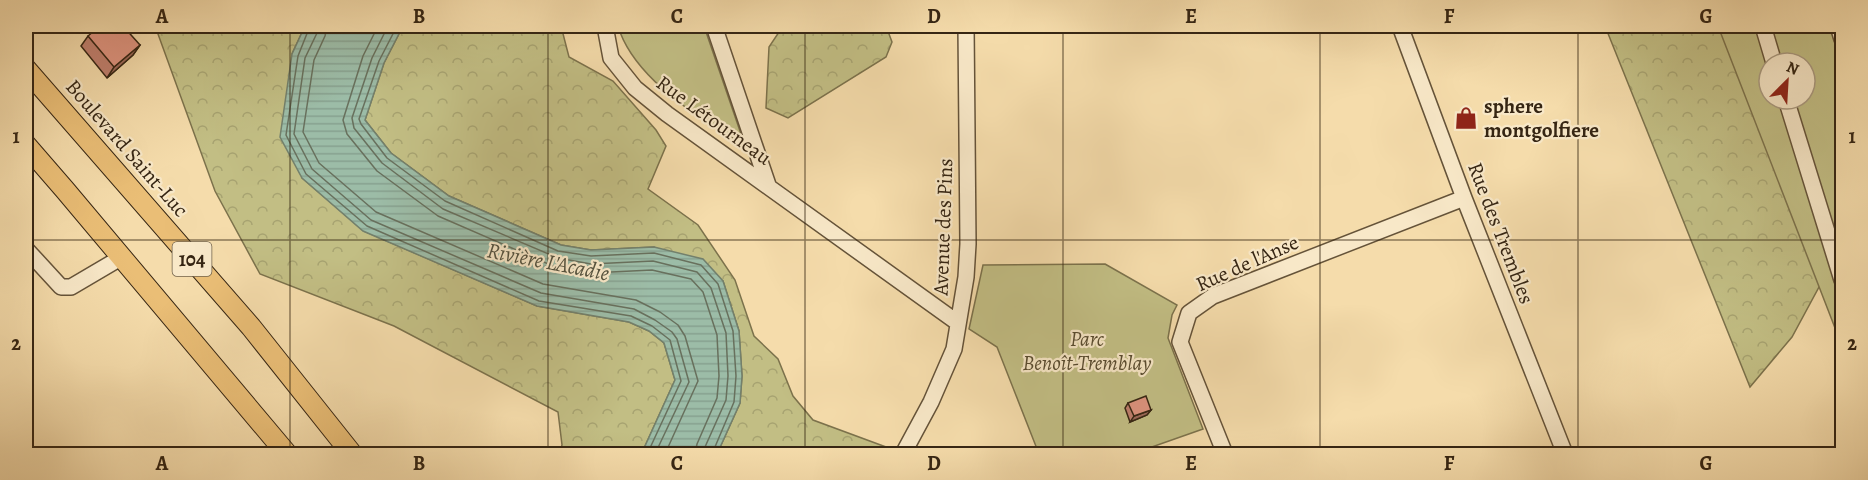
<svg xmlns="http://www.w3.org/2000/svg" width="1868" height="480" viewBox="0 0 1868 480" font-family="Alegreya,serif">
<style>
.forest{fill:url(#forest-crowns);stroke:#7c724c;stroke-width:1.5;fill-rule:evenodd}
.park{fill:#c2be84;stroke:#7c724c;stroke-width:1.5;fill-rule:evenodd}
.water{fill:url(#water-rules);stroke:#73806c;stroke-width:1.5}
.lines{fill:none;stroke-linecap:round;stroke-linejoin:round}
.shore{stroke:#68705d;stroke-width:1.5}
.minor-casing{stroke:#655339;stroke-width:18}
.major-casing{stroke:#352513;stroke-width:22}
.minor{stroke:#f8e8c8;stroke-width:15}
.major{stroke:#eabe76;stroke-width:20}
.wall{fill:#c07f6e;stroke:#352513;stroke-width:1.5}
.shaded-wall{fill:#9c685a;stroke:#352513;stroke-width:1.5}
.building{fill:#df9480;stroke:#352513;stroke-width:1.5}
.grid{fill:none;stroke:#352513;stroke-width:1.5;stroke-opacity:0.55}
.labels{text-anchor:middle;dominant-baseline:central;stroke-width:4.5;stroke-linejoin:round;paint-order:stroke}
.shield{fill:#f8e8c8;stroke:#706049;stroke-width:1.5}
.shield-label{font-size:20px;font-weight:bold;fill:#352513}
.poi-label{font-size:21px;font-weight:bold;fill:#352513;stroke:#f8e8c8;text-anchor:start}
.street-label{font-size:21px;fill:#352513;stroke:#f8e8c8}
.park-label{font-size:21px;font-style:italic;fill:#584b2f;stroke:#f8e8c8}
.water-label{font-size:22px;font-style:italic;fill:#54523f;stroke:#f8e8c8}
.neatline{fill:none;stroke:#352513;stroke-width:2}
.grid-label{font-size:20px;text-anchor:middle;font-weight:bold;fill:#352513}
</style>
<defs>
<pattern id="forest-crowns" width="20" height="18" patternUnits="userSpaceOnUse" patternTransform="scale(1.5)"><rect width="20" height="18" fill="#c2be84"/><path d="M2 6a3 3 0 1 1 6 0M12 15a3 3 0 1 1 6 0" fill="none" stroke="#a7a371"/></pattern>
<pattern id="water-rules" width="6" height="5" patternUnits="userSpaceOnUse" patternTransform="scale(1.5)"><rect width="6" height="5" fill="#9cbca7"/><path d="M0 2.5h6" fill="none" stroke="#87a18f"/></pattern>
</defs>
<rect width="100%" height="100%" fill="#f5dcab"/>
<filter id="stains"><feTurbulence type="fractalNoise" baseFrequency=".00333" numOctaves="4"/><feColorMatrix values="0 0 0 0 .2 0 0 0 0 .09 0 0 0 0 .02 0 0 0 .5 -.17"/></filter>
<radialGradient id="worn" r=".72"><stop offset=".6" stop-color="#630" stop-opacity="0"/><stop offset="1" stop-color="#630" stop-opacity=".3"/></radialGradient>
<!-- forest -->
<path class="forest" d="M154 26H305L292 54 302 178 364 231 537 306 629 322 649 331 664 343 675 380 645 446 636 454H559L562 445 558 412 394 326 260 274 215 191 158 34Z
M403 26H561L569 57 613 81 656 130 666 146 648 189 698 225 735 280 754 336 778 359 793 396 813 420 905 454H717L740 403 742 376 739 331 723 281 654 247 591 250 561 245 449 196 391 153 365 120 384 63Z
M783 26H886L892 42 886 57 788 118 766 108 769 47Z
M1605 26H1842L1833 261 1792 337 1750 387ZM1769 63H1805V99H1769Z"/>
<!-- park -->
<path class="park" d="M618 26H704L741 134 735 139C693 115 632 74 618 26Z
M1718 26H1842V346ZM1769 63H1805V99H1769Z
M1105 264 1177 305 1172 315 1168 338 1203 429 1132 454H1039L997 347 969 329 983 265Z"/>
<!-- water -->
<path class="water" d="M305 26H403L384 63 365 120 391 153 449 196 561 245 591 250 654 247 703 259 723 281 739 331 742 376 740 403 717 454H636L645 446 675 380 664 343 649 331 629 322 537 306 363 231 302 178 280 137 292 54Z"/>
<g class="lines">
<!-- shore -->
<path class="shore" d="M310 26 298 56 286 135 306 174 367 226 539 301 631 316 652 326 670 340 681 381 650 448 644 454
M318 26 317 33 305 58 294 134 312 169 371 220 541 293 634 309 655 320 672 332 677 339 689 382 655 454
M327 26 325 36 314 60 303 132 319 163 376 212 543 284 636 300 660 312 678 325 685 336 698 381 665 454
M378 26 363 56 343 120 347 134 377 171 438 216 553 266 591 273 652 270 691 279 703 292 717 335 719 376 717 398 697 444 695 454
M388 26 372 58 352 118 354 128 382 163 443 209 558 258 591 264 653 261 697 272 711 288 726 333 728 376 726 400 705 447 704 454
M397 26 379 61 359 119 361 124 387 158 445 201 558 251 591 256 654 253 701 265 718 284 733 331 736 376 734 402 712 454"/>
<!-- minor casing -->
<g class="minor-casing">
<path id="minor" d="M605 26 611 58 635 88 667 114 958 323
M714 26 768 185
M1400 26 1464 198 1565 454
M1763 26 1774 63
M1838 26 1842 39
M1786 99 1842 280
M26 249 61 287H71L122 257
M903 454 931 402 954 349 966 277 968 244 966 26
M1225 454 1180 342 1189 313 1213 296 1464 198"/>
</g>
<!-- major casing -->
<g class="major-casing">
<path id="major" d="M26 69 251 327 352 454
M26 145 65 190 287 454"/>
</g>
<!-- minor -->
<use href="#minor" class="minor"/>
<!-- major -->
<use href="#major" class="major"/>
</g>
<!-- wall -->
<path class="wall" d="M88 36 140 45 133 55 107 78 81 46Z
M1128 403 1151 410 1147 415 1130 422 1125 408Z"/>
<!-- shaded-wall -->
<path class="shaded-wall" d="M140 45 133 55 107 78 114 67Z
M1151 410 1147 415 1130 422 1134 416Z"/>
<!-- building -->
<path class="building" d="M100 26H123L140 45 114 67 88 36Z
M1146 396 1151 410 1134 416 1128 403Z"/>
<!-- grid -->
<path class="grid" d="M290 26V454M548 26V454M805 26V454M1063 26V454M1320 26V454M1578 26V454M26 240H1842"/>
<!-- icons -->
<defs>
<g id="shop-bare" transform="scale(1.8)"><path d="M-5-2.5h2.3a2.7 3.5 0 0 1 5.4 0H5L5.5 6h-11ZM-1.5-2.5h3a1.5 2.3 0 0 0-3 0Z" fill="#8f2418" stroke="#f8e8c8" stroke-width="2.5" paint-order="stroke"/></g>
</defs>
<g fill-rule="evenodd">
<use href="#shop-bare" x="1466" y="118"/>
</g>
<g class="labels">
<!-- shield labels -->
<rect class="shield" x="172.5" y="242" width="39" height="34" rx="4.5"/>
<g class="shield-label">
<text x="192" y="259">104</text>
</g>
<!-- poi labels -->
<g class="poi-label">
<text x="1484" y="106">sphere<tspan x="1484" dy="24">montgolfiere</tspan></text>
</g>
<!-- street labels -->
<g class="street-label">
<text transform="translate(714 120) rotate(36)">Rue Létourneau</text>
<text transform="translate(127 148) rotate(49)">Boulevard Saint-Luc</text>
<text transform="translate(943 227) rotate(-88)">Avenue des Pins</text>
<text transform="translate(1501 233) rotate(69)">Rue des Trembles</text>
<text transform="translate(1247 263) rotate(-24)">Rue de l'Anse</text>
</g>
<!-- park labels -->
<g class="park-label">
<text x="1087" y="339">Parc<tspan x="1087" dy="24">Benoît-Tremblay</tspan></text>
</g>
<!-- water labels -->
<g class="water-label">
<text transform="translate(548 262) rotate(11)">Rivière L'Acadie</text>
</g>
</g>
<!-- margin -->
<rect width="1868" height="480" fill="none" stroke="#f5dcab" stroke-width="66"/>
<!-- north arrow -->
<g transform="translate(1787 81) rotate(24)"><circle r="28" fill="#f8e8c8" stroke="#aa9a80" stroke-width="1.5"/>
<path d="M0-4.5L10 22L0 15L-10 22Z" fill="#8f2418"/>
<text y="-9" font-size="16" font-weight="bold" text-anchor="middle" fill="#352513">N</text>
</g>
<rect x="33" y="33" width="1802" height="414" class="neatline"/>
<g class="grid-label">
<text x="162" y="23">A</text>
<text x="419" y="23">B</text>
<text x="677" y="23">C</text>
<text x="934" y="23">D</text>
<text x="1191" y="23">E</text>
<text x="1449" y="23">F</text>
<text x="1706" y="23">G</text>
<text x="16" y="143">1</text>
<text x="1852" y="143">1</text>
<text x="16" y="350">2</text>
<text x="1852" y="350">2</text>
<text x="162" y="470">A</text>
<text x="419" y="470">B</text>
<text x="677" y="470">C</text>
<text x="934" y="470">D</text>
<text x="1191" y="470">E</text>
<text x="1449" y="470">F</text>
<text x="1706" y="470">G</text>
</g>
<rect width="100%" height="100%" filter="url(#stains)"/>
<rect width="100%" height="100%" fill="url(#worn)"/>
</svg>
